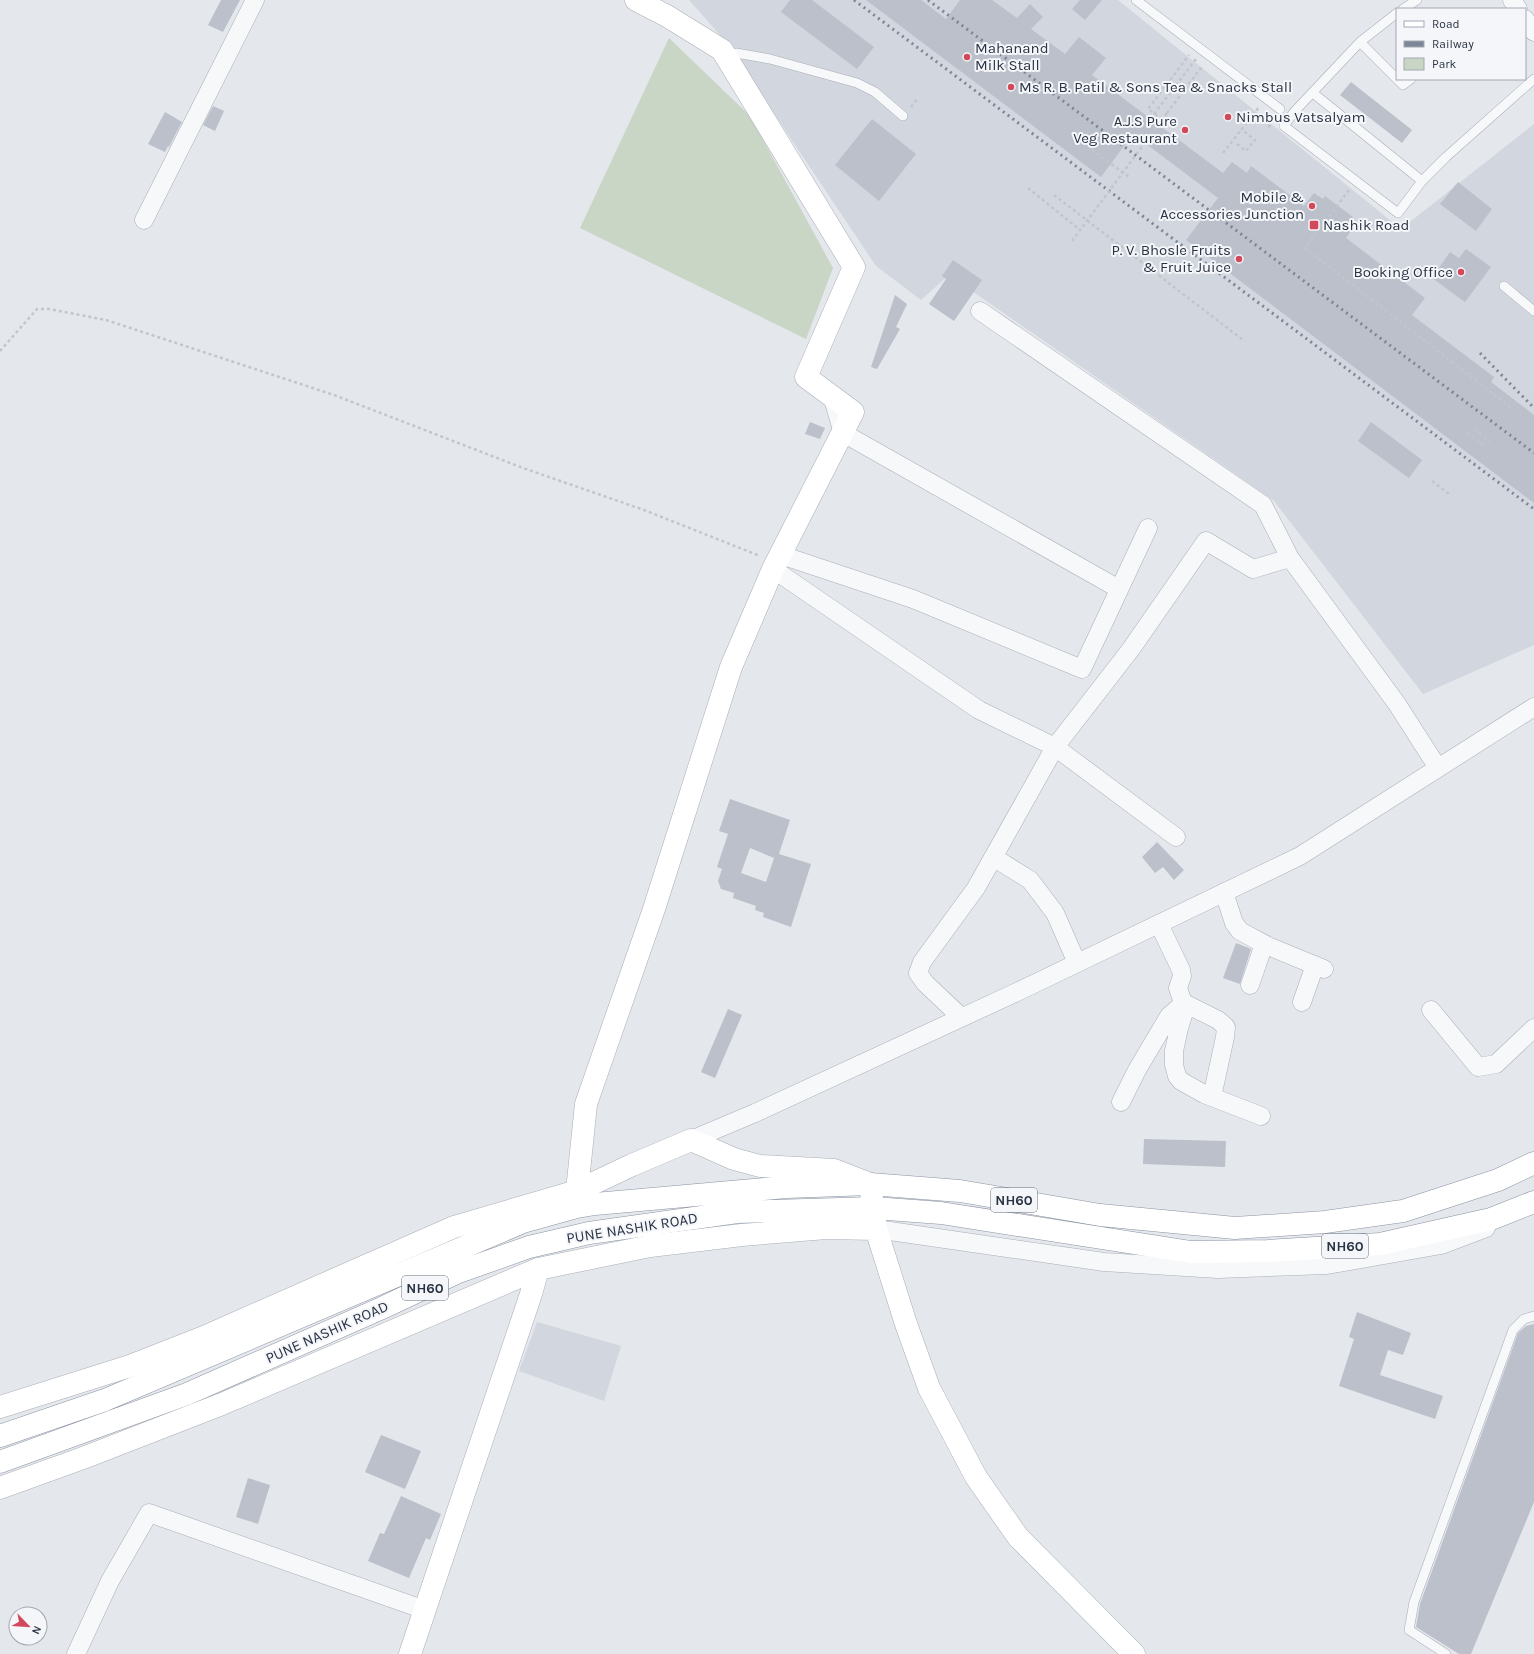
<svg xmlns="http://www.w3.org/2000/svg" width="1534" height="1654" viewBox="0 0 1534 1654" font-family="Karla,sans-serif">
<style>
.built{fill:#d2d6de}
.green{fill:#c9d6c5}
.building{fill:#bbc0ca;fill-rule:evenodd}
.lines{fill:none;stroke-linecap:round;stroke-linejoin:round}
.lane-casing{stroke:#a9aeb7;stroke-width:10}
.street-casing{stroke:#a9aeb7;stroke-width:19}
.secondary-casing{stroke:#a9aeb7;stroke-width:23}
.highway-casing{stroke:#8b94a3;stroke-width:23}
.path{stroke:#c2c5cb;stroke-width:2.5;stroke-dasharray:3 3;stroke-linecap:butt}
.lane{stroke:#f7f8fa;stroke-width:9}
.street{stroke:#f7f8fa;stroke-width:18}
.secondary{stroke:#fff;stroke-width:22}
.highway{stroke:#fff;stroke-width:22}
.rail{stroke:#7d8696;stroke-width:3;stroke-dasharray:2 4;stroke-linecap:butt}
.path-bridge{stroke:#c2c5cb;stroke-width:2.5;stroke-dasharray:3 3;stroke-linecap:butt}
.poi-dot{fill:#d1495b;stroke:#f4f6f9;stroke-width:1.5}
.labels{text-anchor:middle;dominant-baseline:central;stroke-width:4;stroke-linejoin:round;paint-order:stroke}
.shield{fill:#f4f6f9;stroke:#676e7b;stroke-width:1}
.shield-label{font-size:14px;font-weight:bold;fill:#2b3445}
.poi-label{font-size:15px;fill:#2b3445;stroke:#f4f6f9;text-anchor:start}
.street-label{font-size:15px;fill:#2b3445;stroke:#f4f6f9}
</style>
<rect width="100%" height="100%" fill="#e4e7ec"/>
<!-- built -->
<path class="built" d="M689 0H1118L1401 229 1534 124V645L1423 694 1274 501 949 275 921 300 876 266 727 43Z
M537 1322 621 1346 604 1401 519 1371Z"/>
<!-- green -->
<path class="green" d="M669 38 750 116 833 268 806 339 580 228Z"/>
<!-- building -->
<path class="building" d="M221 0H240L223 32 208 25Z
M790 0H812L874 47 857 69 781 12Z
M866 0H921L946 19 960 0H992L1017 18 1030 4 1043 17 1031 29 1065 54 1079 37 1106 58 1092 75 1223 173 1232 162 1247 173 1251 166 1304 206 1314 193 1323 199 1325 196 1353 217 1351 220 1356 224 1346 238 1425 298 1412 315 1494 377 1491 382 1534 415V503L1186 240 1218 198 1133 134 1101 177Z
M1080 0H1102L1085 20 1072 9Z
M1351 82 1412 130 1402 143 1340 95Z
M213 106 224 111 215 131 203 125Z
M165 112 182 122 169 147 168 146 165 152 148 144Z
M872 119 916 154 879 201 835 165Z
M1458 182 1492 209 1476 231 1440 204Z
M1466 249 1491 267 1465 302 1432 278 1450 252 1459 258Z
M953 260 982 280 954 321 929 304 946 279 942 276Z
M895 295 907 304 896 327 900 329 877 369 871 367Z
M810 422 825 428 820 439 805 434Z
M1371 422 1422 460 1409 478 1358 441Z
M730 799 790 820 779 854 811 864 791 927 763 917 764 913 755 910 756 906 733 898 734 893 721 889 718 881 722 869 717 867 728 834 719 831ZM750 848 774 858 766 882 741 873Z
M1157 842 1184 870 1174 880 1163 867 1155 873 1142 857Z
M1236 943 1251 949 1240 984 1223 978Z
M728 1009 742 1015 715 1078 701 1072Z
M1144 1139 1226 1141 1225 1167 1143 1164Z
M1357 1312 1411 1333 1403 1355 1388 1350 1380 1375 1443 1396 1435 1419 1339 1386 1354 1339 1349 1337Z
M1534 1324V1502L1471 1654H1459L1416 1627 1420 1604 1518 1333 1526 1326Z
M381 1435 421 1451 405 1489 365 1472Z
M248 1478 270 1485 258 1524 236 1517Z
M401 1496 441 1514 430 1540 426 1538 409 1578 368 1561 380 1533 384 1534Z"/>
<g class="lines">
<!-- lane casing -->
<g class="lane-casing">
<path id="lane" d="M1136 0 1280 109
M1403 9 1417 0
M1397 13 1360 42 1294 112 1284 126 1398 213 1422 181 1446 157 1534 79
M1360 42 1397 79
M726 58 736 53 770 59 857 83 875 92 903 116
M1397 79 1403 85 1411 79
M1313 93 1422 181
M1504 286 1534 311
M1446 1654 1409 1630 1414 1602 1513 1330 1524 1319 1534 1316"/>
</g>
<!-- street casing -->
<g class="street-casing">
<path id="street" d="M1512 0 1518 9
M1525 19 1534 32
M144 220 255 0
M980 311 1263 505 1290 558
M832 396 843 433 1119 589
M781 555 913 599 1082 669 1148 528
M773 569 979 710 1055 747 1131 649 1206 541 1253 569 1290 558 1397 704 1438 768
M993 857 1030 880 1055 913 1077 963
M1224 892 1234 923 1240 931 1268 946 1324 969
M1159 924 1181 970 1182 976 1178 988 1185 1009 1179 1028 1174 1051V1065L1177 1076 1181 1081 1204 1094 1261 1116
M1250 985 1264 944
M1302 1002 1315 965
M1431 1010 1478 1067 1496 1064 1534 1028
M961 1017 925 983 918 973 922 962 976 888 1055 747 1176 837
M1121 1102 1137 1070 1169 1016 1184 1003 1218 1020 1226 1027 1225 1037 1212 1097
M691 1140 755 1113 1017 992 1300 856 1534 707
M876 1229 1104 1262 1218 1269 1327 1265 1441 1245 1486 1228
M76 1654 110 1581 149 1513 425 1610"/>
</g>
<!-- secondary casing -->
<g class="secondary-casing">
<path id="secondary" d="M577 1203V1191L586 1104 654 909 731 667 773 569 853 412 806 377 854 267 722 50 667 16 636 0
M0 1407 130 1366 204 1337 454 1227 577 1191 632 1165 691 1140 734 1159 760 1166 834 1170 870 1184 876 1229 906 1324 929 1388 976 1477 1018 1537 1134 1654
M0 1488 83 1458 222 1404 538 1269 650 1246 742 1235 826 1228 876 1229
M410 1654 531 1294 538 1269"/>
</g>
<!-- highway casing -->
<g class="highway-casing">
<path id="highway" d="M0 1436 105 1400 523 1222 577 1207 595 1204 786 1187 870 1184 960 1191 1100 1215 1235 1228 1325 1222 1403 1211 1498 1180 1534 1163
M0 1462 187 1394 382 1308 456 1273 529 1247 589 1233 737 1212 874 1208 941 1213 1191 1252 1268 1251 1380 1244 1491 1219 1534 1202"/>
</g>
<!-- path -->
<path class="path" d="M911 107 918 98
M1167 113 1203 65
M1154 114 1196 59
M1254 114 1269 126H1273
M1162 119 1148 109 1189 55
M1237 144 1246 151 1255 140 1241 129
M1092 150 1129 177
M1223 153 1259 107
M1028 188 1080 230
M1349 190 1305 248 1514 410
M1054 195 1243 340
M0 351 37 309H49L106 320 334 395 523 468 644 510 760 556
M1474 429 1490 441
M1467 433 1485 447
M1432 481 1449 494"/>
<!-- lane -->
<use href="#lane" class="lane"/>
<!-- street -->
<use href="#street" class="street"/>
<!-- secondary -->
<use href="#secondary" class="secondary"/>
<!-- highway -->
<use href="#highway" class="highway"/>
<!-- rail -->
<path class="rail" d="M854 0 1534 509
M928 0 1534 453
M1480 353 1534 408"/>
<!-- path-bridge -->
<path class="path-bridge" d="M1072 241 1167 113"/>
</g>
<!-- markers -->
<g class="poi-dot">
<circle cx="967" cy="57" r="4"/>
<circle cx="1011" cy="87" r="4"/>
<circle cx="1228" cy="117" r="4"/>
<circle cx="1185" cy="130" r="4"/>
<circle cx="1312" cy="206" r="4"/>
<rect x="1309" y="220" width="10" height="10" rx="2"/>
<circle cx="1239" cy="259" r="4"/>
<circle cx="1461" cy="272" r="4"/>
</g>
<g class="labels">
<!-- shield labels -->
<g class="shield">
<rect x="991" y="1188" width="46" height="24" rx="3"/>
<rect x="1322" y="1234" width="46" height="24" rx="3"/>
<rect x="402" y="1276" width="46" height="24" rx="3"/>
</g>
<g class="shield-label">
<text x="1014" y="1200">NH60</text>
<text x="1345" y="1246">NH60</text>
<text x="425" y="1288">NH60</text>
</g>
<!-- poi labels -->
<g class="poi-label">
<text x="975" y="48">Mahanand<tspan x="975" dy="17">Milk Stall</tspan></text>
<text x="1019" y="87">Ms R. B. Patil &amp; Sons Tea &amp; Snacks Stall</text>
<text x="1236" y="117">Nimbus Vatsalyam</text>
<text x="1177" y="121" text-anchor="end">A.J.S Pure<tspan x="1177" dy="17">Veg Restaurant</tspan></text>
<text x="1304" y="197" text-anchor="end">Mobile &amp;<tspan x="1304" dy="17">Accessories Junction</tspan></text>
<text x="1323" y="225">Nashik Road</text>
<text x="1231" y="250" text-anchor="end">P. V. Bhosle Fruits<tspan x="1231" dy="17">&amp; Fruit Juice</tspan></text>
<text x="1453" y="272" text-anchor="end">Booking Office</text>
</g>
<!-- street labels -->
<g class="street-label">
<text transform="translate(632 1228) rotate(-9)">PUNE NASHIK ROAD</text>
<text transform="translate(327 1332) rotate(-24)">PUNE NASHIK ROAD</text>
</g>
</g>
<!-- legend -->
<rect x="1396" y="8" width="130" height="72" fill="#f4f6f9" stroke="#a4a8b1"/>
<rect x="1404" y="21" width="20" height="6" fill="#ffffff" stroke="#a4a8b1"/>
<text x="1432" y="28" font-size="12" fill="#2b3445">Road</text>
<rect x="1404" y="41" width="20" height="6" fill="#7d8696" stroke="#a4a8b1"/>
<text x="1432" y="48" font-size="12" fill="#2b3445">Railway</text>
<rect x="1404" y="58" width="20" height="12" fill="#c9d6c5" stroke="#a4a8b1"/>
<text x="1432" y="68" font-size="12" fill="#2b3445">Park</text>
<!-- north arrow -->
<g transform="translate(28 1626) rotate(115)"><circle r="19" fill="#f4f6f9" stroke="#a4a8b1"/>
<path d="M0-3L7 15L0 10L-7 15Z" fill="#d1495b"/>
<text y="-6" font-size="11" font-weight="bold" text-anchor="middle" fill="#2b3445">N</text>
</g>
</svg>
